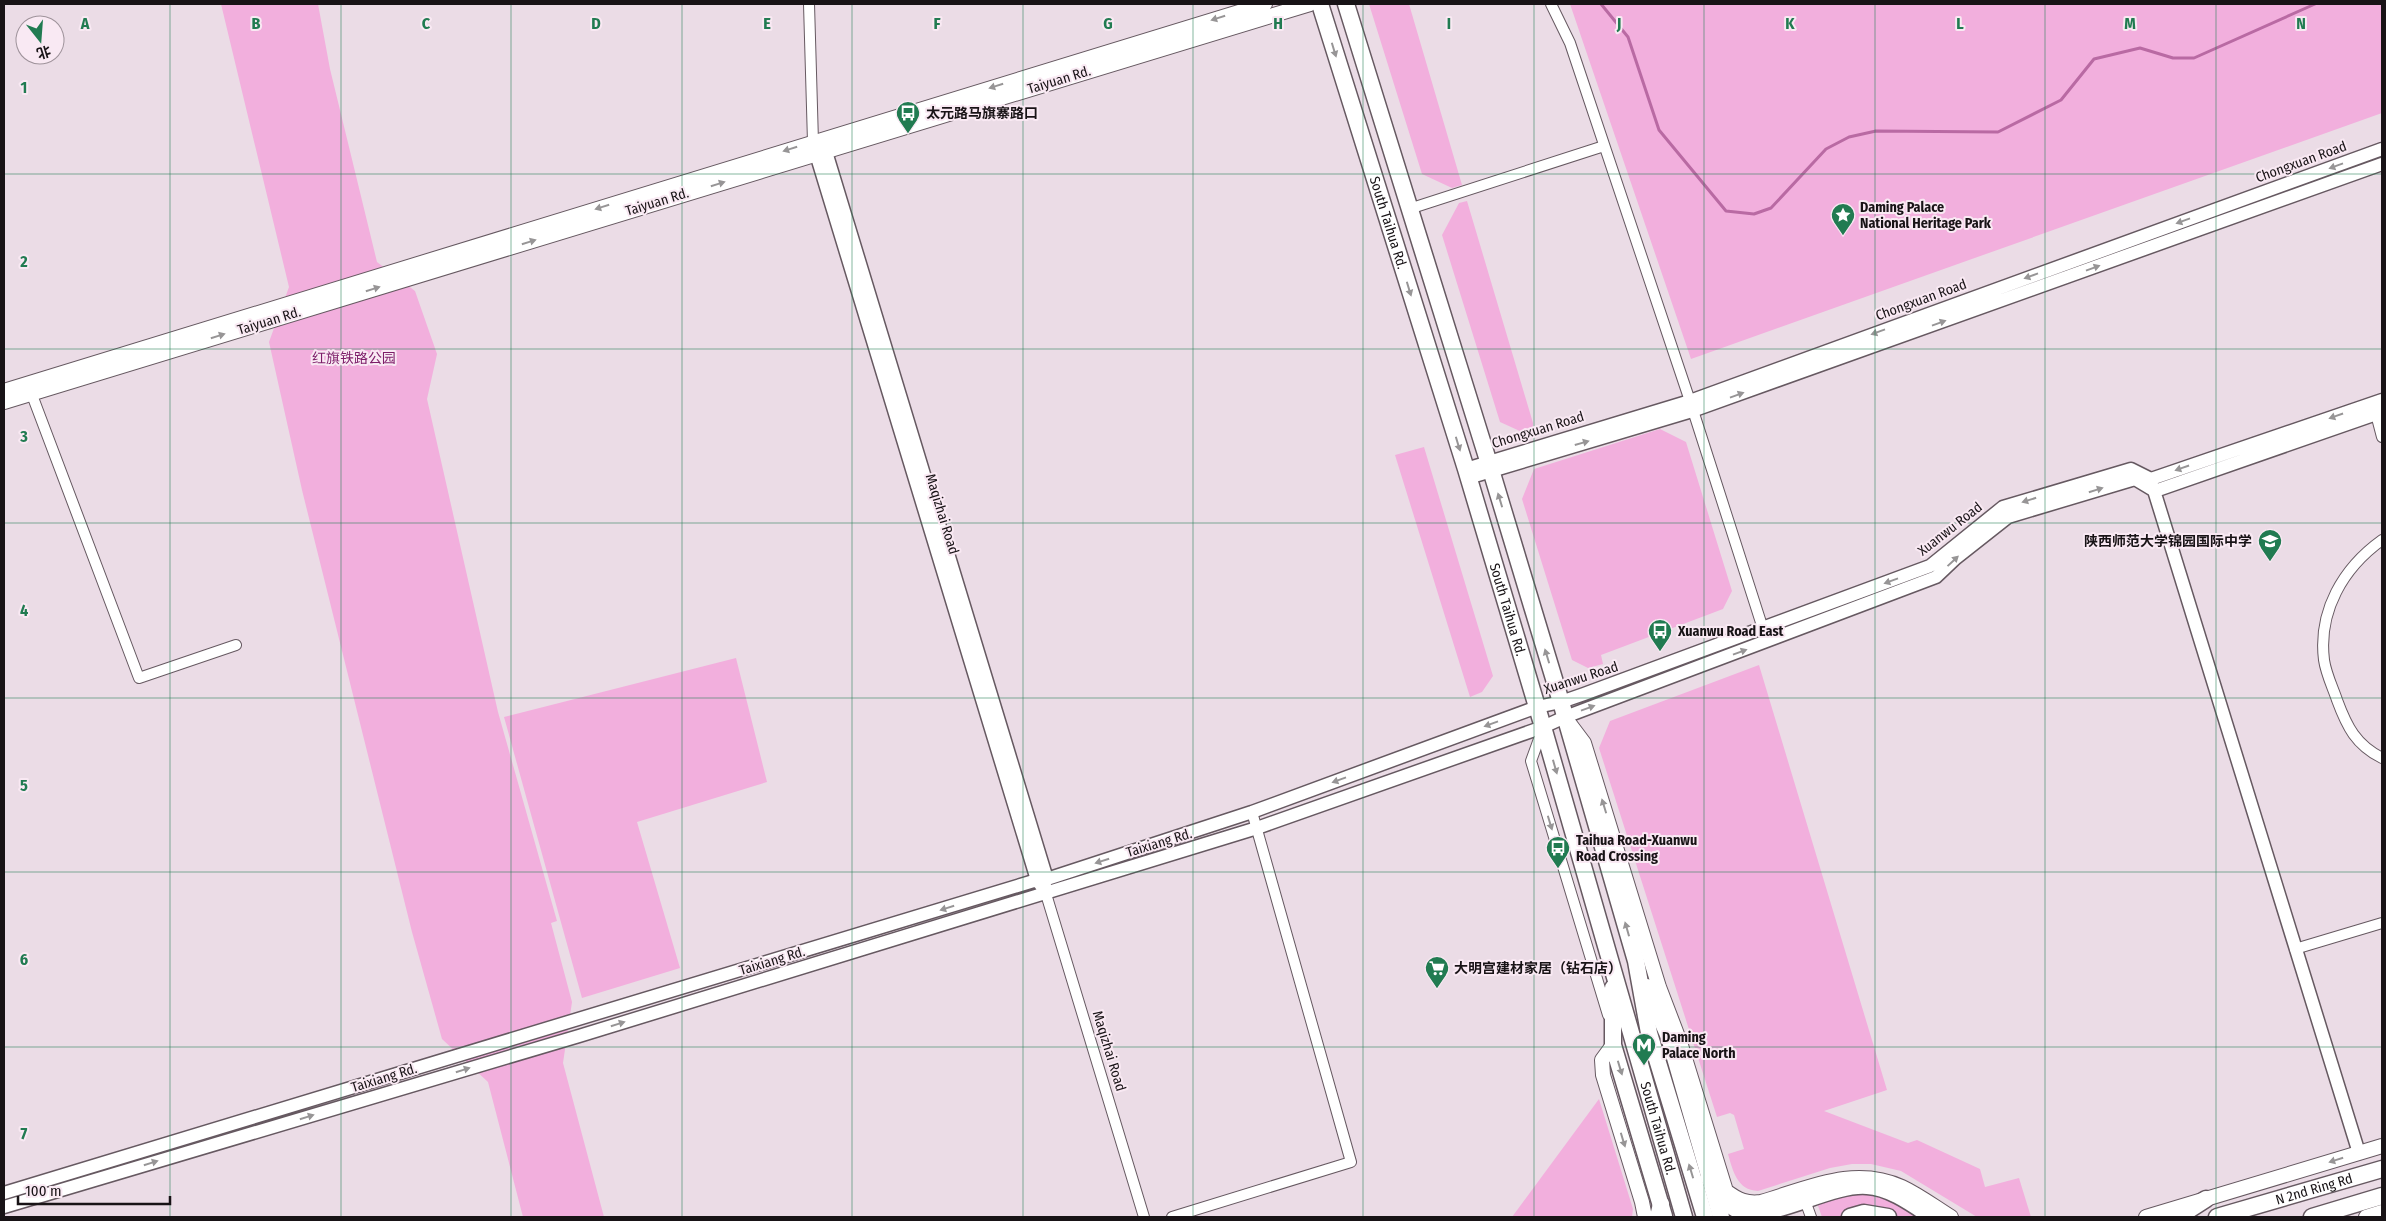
<svg xmlns="http://www.w3.org/2000/svg" width="2386" height="1221" viewBox="0 0 2386 1221" font-family="'Fira Sans Condensed','Noto Sans SC',sans-serif">
<style>
.green{fill:#f2afdd}
.lines{fill:none;stroke-linecap:round;stroke-linejoin:round}
.stream{stroke:#b96aa3;stroke-width:3}
.minor-casing{stroke:#665961;stroke-width:12}
.tertiary-casing{stroke:#665961;stroke-width:15}
.secondary-casing{stroke:#665961;stroke-width:16}
.primary-casing{stroke:#665961;stroke-width:19}
.trunk-casing{stroke:#665961;stroke-width:19}
.minor{stroke:#fff;stroke-width:10}
.tertiary{stroke:#fff;stroke-width:12}
.secondary{stroke:#fff;stroke-width:14}
.primary{stroke:#fff;stroke-width:16}
.trunk{stroke:#fff;stroke-width:16}
.oneway{fill:#979596}
.grid{fill:none;stroke:#217b51;stroke-width:1;stroke-opacity:0.55}
.labels{text-anchor:middle;dominant-baseline:central;stroke-width:4;stroke-linejoin:round;paint-order:stroke}
.street-label{font-size:14px;fill:#181316;stroke:#f9e9f3}
.poi-label{font-size:14px;font-weight:bold;fill:#181316;stroke:#f9e9f3;text-anchor:start}
.park-label{font-size:14px;fill:#7d1d69;stroke:#f9e9f3}
.grid-label{font-size:16px;text-anchor:middle;font-weight:bold;fill:#217b51;stroke:#f9e9f3;stroke-width:4;stroke-linejoin:round;paint-order:stroke}
</style>
<rect width="100%" height="100%" fill="#ebdce6"/>
<!-- green -->
<path class="green" d="M221 4H318L330 69 377 262 415 291 437 354 427 399 498 712 557 921 551 923 572 1002 563 1063 604 1217H523L488 1082 442 1039 412 932 302 490 269 342 289 287Z
M1369 4H1409L1462 185 1452 188 1422 174Z
M1570 4H2382V113L1691 359Z
M1467 201 1533 423V429L1522 432 1500 422 1442 235 1459 203Z
M1660 429 1686 442 1732 591 1723 609 1601 655 1603 664 1588 668 1572 660 1522 499 1534 469Z
M1424 447 1493 676 1482 692 1470 697 1395 455Z
M736 658 767 782 637 822 680 968 582 998 504 717Z
M1759 665 1887 1090 1824 1111 1908 1143 1917 1140 1980 1169 1985 1187 2019 1178 2031 1217H1977L1901 1171 1871 1164H1852L1830 1168 1758 1191C1737 1190 1733 1171 1728 1154L1744 1149 1734 1115 1730 1113 1717 1117 1599 748 1610 721Z
M1599 1099 1633 1209 1632 1217H1512Z
M1857 1193 1884 1197 1920 1217H1822L1817 1203Z"/>
<g class="lines">
<!-- stream -->
<path class="stream" d="M1601 4 1628 37 1659 130 1726 211 1754 214 1771 208 1826 149 1849 137 1876 131 1998 132 2061 100 2094 59 2140 48 2173 58H2194L2315 4"/>
<!-- minor casing -->
<g class="minor-casing">
<path id="minor" d="M809 4 813 142
M1551 4 1570 43 1690 401 1765 635
M1409 209 1604 146
M29 387 139 678 236 645
M2376 414 2382 437
M2382 540C2343 568 2318 611 2324 660 2326 674 2333 688 2337 700 2347 727 2356 745 2382 758
M1543 728 1531 761 1608 1015
M1046 885V894L1144 1217
M2295 949 2382 923
M1807 1206 1811 1217
M1172 1217 1351 1162 1252 812"/>
</g>
<!-- tertiary casing -->
<g class="tertiary-casing">
<path id="tertiary" d="M823 142 1047 879
M813 144 1037 880 1042 887
M1466 469 1690 401 2382 149
M1468 478 1692 411 2382 164
M2152 484 2359 1153
M4 1193 1037 880 1047 879 1252 812 1537 707 1561 702 1584 694 1930 566 2003 507 2131 469 2151 479 2382 400
M4 1207 579 1036 1257 828 1543 727 1565 717 1936 577 1956 558 2008 517 2135 479 2155 491 2382 412"/>
</g>
<!-- secondary casing -->
<g class="secondary-casing">
<path id="secondary" d="M4 391 1265 4
M4 402 1310 4
M1569 723 1584 743 1659 987 1680 1042 1726 1191C1738 1200 1747 1204 1761 1202 1809 1188 1854 1165 1902 1187 1919 1195 1935 1207 1951 1217
M1613 1045 1602 1060 1603 1075 1642 1202 1645 1217
M2146 1217 2382 1146
M2366 1217 2382 1212"/>
</g>
<!-- primary casing -->
<g class="primary-casing">
<g id="primary">
<path id="s1" d="M1320 4 1466 469 1543 727 1684 1217"/>
<path d="M1346 4 1491 470 1561 702 1636 961 1649 1033 1705 1217"/>
<path d="M1647 987 1669 1037 1721 1217"/>
<path d="M1613 988V1045L1664 1216"/>
</g>
</g>
<!-- trunk casing -->
<g class="trunk-casing">
<g id="trunk">
<path d="M1709 1178C1717 1189 1726 1206 1740 1211 1772 1221 1830 1183 1867 1186 1890 1187 1914 1205 1932 1217"/>
<path d="M1658 1217 1661 1204"/>
<path d="M1850 1217 1864 1213 1888 1217"/>
<path d="M2178 1217 2206 1199"/>
<path id="s2" d="M2217 1217 2382 1169"/>
<path d="M2312 1217 2382 1196"/>
</g>
</g>
<!-- minor -->
<use href="#minor" class="minor"/>
<!-- tertiary -->
<use href="#tertiary" class="tertiary"/>
<!-- secondary -->
<use href="#secondary" class="secondary"/>
<!-- primary -->
<use href="#primary" class="primary"/>
<!-- trunk -->
<use href="#trunk" class="trunk"/>
</g>
<!-- one-way arrows -->
<defs><path id="oneway-solid" d="M-6-.8H1V-3.2L6.5 0L1 3.2V.8H-6Z" transform="scale(1.25)"/></defs>
<g class="oneway">
<use href="#oneway-solid" transform="translate(1218 18) rotate(163)"/>
<use href="#oneway-solid" transform="translate(1334 50) rotate(73)"/>
<use href="#oneway-solid" transform="translate(996 86) rotate(163)"/>
<use href="#oneway-solid" transform="translate(790 149) rotate(163)"/>
<use href="#oneway-solid" transform="translate(2336 166) rotate(160)"/>
<use href="#oneway-solid" transform="translate(718 184) rotate(-17)"/>
<use href="#oneway-solid" transform="translate(602 207) rotate(163)"/>
<use href="#oneway-solid" transform="translate(2183 221) rotate(160)"/>
<use href="#oneway-solid" transform="translate(529 242) rotate(-17)"/>
<use href="#oneway-solid" transform="translate(2093 268) rotate(-20)"/>
<use href="#oneway-solid" transform="translate(2031 276) rotate(160)"/>
<use href="#oneway-solid" transform="translate(373 289) rotate(-17)"/>
<use href="#oneway-solid" transform="translate(1409 289) rotate(73)"/>
<use href="#oneway-solid" transform="translate(1939 323) rotate(-20)"/>
<use href="#oneway-solid" transform="translate(1878 332) rotate(160)"/>
<use href="#oneway-solid" transform="translate(218 336) rotate(-17)"/>
<use href="#oneway-solid" transform="translate(1737 395) rotate(-20)"/>
<use href="#oneway-solid" transform="translate(2336 416) rotate(161)"/>
<use href="#oneway-solid" transform="translate(1582 443) rotate(-16)"/>
<use href="#oneway-solid" transform="translate(1458 444) rotate(73)"/>
<use href="#oneway-solid" transform="translate(2182 468) rotate(161)"/>
<use href="#oneway-solid" transform="translate(2096 490) rotate(-17)"/>
<use href="#oneway-solid" transform="translate(1500 500) rotate(-107)"/>
<use href="#oneway-solid" transform="translate(2029 500) rotate(163)"/>
<use href="#oneway-solid" transform="translate(1953 561) rotate(-43)"/>
<use href="#oneway-solid" transform="translate(1891 581) rotate(160)"/>
<use href="#oneway-solid" transform="translate(1740 652) rotate(-20)"/>
<use href="#oneway-solid" transform="translate(1547 656) rotate(-107)"/>
<use href="#oneway-solid" transform="translate(1588 708) rotate(-20)"/>
<use href="#oneway-solid" transform="translate(1491 724) rotate(160)"/>
<use href="#oneway-solid" transform="translate(1555 767) rotate(74)"/>
<use href="#oneway-solid" transform="translate(1339 780) rotate(160)"/>
<use href="#oneway-solid" transform="translate(1604 806) rotate(-107)"/>
<use href="#oneway-solid" transform="translate(1550 823) rotate(73)"/>
<use href="#oneway-solid" transform="translate(1102 861) rotate(162)"/>
<use href="#oneway-solid" transform="translate(947 908) rotate(163)"/>
<use href="#oneway-solid" transform="translate(1627 929) rotate(-106)"/>
<use href="#oneway-solid" transform="translate(618 1024) rotate(-17)"/>
<use href="#oneway-solid" transform="translate(1620 1068) rotate(73)"/>
<use href="#oneway-solid" transform="translate(463 1070) rotate(-17)"/>
<use href="#oneway-solid" transform="translate(307 1117) rotate(-17)"/>
<use href="#oneway-solid" transform="translate(1623 1140) rotate(73)"/>
<use href="#oneway-solid" transform="translate(2336 1160) rotate(163)"/>
<use href="#oneway-solid" transform="translate(151 1163) rotate(-17)"/>
<use href="#oneway-solid" transform="translate(1691 1171) rotate(-107)"/>
</g>
<!-- grid -->
<path class="grid" d="M170 4V1217M341 4V1217M511 4V1217M682 4V1217M852 4V1217M1023 4V1217M1193 4V1217M1363 4V1217M1534 4V1217M1704 4V1217M1875 4V1217M2045 4V1217M2216 4V1217M4 174H2382M4 349H2382M4 523H2382M4 698H2382M4 872H2382M4 1047H2382"/>
<!-- icons -->
<defs>
<g id="bus-pin" transform="scale(1.25)"><path d="M0 17L-7.5 6A9.5 9.5 0 1 1 7.5 6Z" fill="#217b51" stroke="#f9e9f3"/><path d="M-5-6H5V4H4V6H2V4H-2V6H-4V4H-5ZM-3.5-4V0h7V-4ZM-3.5 1.2v1.5H-2V1.2ZM2 1.2v1.5H3.5V1.2Z" fill="#fff"/></g>
<g id="sight-pin" transform="scale(1.25)"><path d="M0 17L-7.5 6A9.5 9.5 0 1 1 7.5 6Z" fill="#217b51" stroke="#f9e9f3"/><path d="M0-6L1.8-2.2L6-1.7L2.9 1.2L3.7 5.4L0 3.3L-3.7 5.4L-2.9 1.2L-6-1.7L-1.8-2.2Z" fill="#fff"/></g>
<g id="school-pin" transform="scale(1.25)"><path d="M0 17L-7.5 6A9.5 9.5 0 1 1 7.5 6Z" fill="#217b51" stroke="#f9e9f3"/><path d="M0-5L7-2L0 1L-7-2ZM-4 1L0 2.5L4 1V4Q0 6-4 4Z" fill="#fff"/></g>
<g id="supermarket-pin" transform="scale(1.25)"><path d="M0 17L-7.5 6A9.5 9.5 0 1 1 7.5 6Z" fill="#217b51" stroke="#f9e9f3"/><path d="M-6-5.5h2.5l.6 2H6L4.5 2H-2.5L-4.4-4H-6ZM-1.5 3.2a1.3 1.3 0 1 0 .1 0ZM3 3.2a1.3 1.3 0 1 0 .1 0Z" fill="#fff"/></g>
<g id="metro-pin" transform="scale(1.25)"><path d="M0 17L-7.5 6A9.5 9.5 0 1 1 7.5 6Z" fill="#217b51" stroke="#f9e9f3"/><path d="M-5.5 5V-5H-3L0 0L3-5H5.5V5H3V-.5L0 4L-3-.5V5Z" fill="#fff"/></g>
</defs>
<g fill-rule="evenodd">
<use href="#bus-pin" x="908" y="113"/>
<use href="#sight-pin" x="1843" y="215"/>
<use href="#school-pin" x="2270" y="541"/>
<use href="#bus-pin" x="1660" y="631"/>
<use href="#bus-pin" x="1558" y="848"/>
<use href="#supermarket-pin" x="1437" y="968"/>
<use href="#metro-pin" x="1644" y="1045"/>
</g>
<g class="labels">
<!-- street labels -->
<g class="street-label">
<text transform="translate(1059 80) rotate(-17)">Taiyuan Rd.</text>
<text transform="translate(2301 162) rotate(-20)">Chongxuan Road</text>
<text transform="translate(657 202) rotate(-17)">Taiyuan Rd.</text>
<text stroke="none"><textPath href="#s1" startOffset="229">South Taihua Rd.</textPath></text>
<text transform="translate(1921 300) rotate(-20)">Chongxuan Road</text>
<text transform="translate(269 321) rotate(-17)">Taiyuan Rd.</text>
<text transform="translate(1538 430) rotate(-17)">Chongxuan Road</text>
<text transform="translate(942 514) rotate(73)">Maqizhai Road</text>
<text transform="translate(1950 529) rotate(-38)">Xuanwu Road</text>
<text stroke="none"><textPath href="#s1" startOffset="634">South Taihua Rd.</textPath></text>
<text transform="translate(1581 678) rotate(-18)">Xuanwu Road</text>
<text transform="translate(1159 843) rotate(-17)">Taixiang Rd.</text>
<text transform="translate(772 961) rotate(-17)">Taixiang Rd.</text>
<text transform="translate(1109 1051) rotate(73)">Maqizhai Road</text>
<text transform="translate(384 1078) rotate(-17)">Taixiang Rd.</text>
<text stroke="none"><textPath href="#s1" startOffset="1174">South Taihua Rd.</textPath></text>
<text stroke="none"><textPath href="#s2" startOffset="101">N 2nd Ring Rd</textPath></text>
</g>
<!-- poi labels -->
<g class="poi-label">
<text x="926" y="113">太元路马旗寨路口</text>
<text x="1860" y="207">Daming Palace<tspan x="1860" dy="16">National Heritage Park</tspan></text>
<text x="2252" y="541" text-anchor="end">陕西师范大学锦园国际中学</text>
<text x="1678" y="631">Xuanwu Road East</text>
<text x="1576" y="840">Taihua Road-Xuanwu<tspan x="1576" dy="16">Road Crossing</tspan></text>
<text x="1454" y="968">大明宫建材家居（钻石店）</text>
<text x="1662" y="1037">Daming<tspan x="1662" dy="16">Palace North</tspan></text>
</g>
<!-- park labels -->
<g class="park-label">
<text x="354" y="358">红旗铁路公园</text>
</g>
</g>
<g class="grid-label">
<text x="85" y="29">A</text>
<text x="256" y="29">B</text>
<text x="426" y="29">C</text>
<text x="596" y="29">D</text>
<text x="767" y="29">E</text>
<text x="937" y="29">F</text>
<text x="1108" y="29">G</text>
<text x="1278" y="29">H</text>
<text x="1449" y="29">I</text>
<text x="1619" y="29">J</text>
<text x="1790" y="29">K</text>
<text x="1960" y="29">L</text>
<text x="2130" y="29">M</text>
<text x="2301" y="29">N</text>
<text x="24" y="93">1</text>
<text x="24" y="267">2</text>
<text x="24" y="442">3</text>
<text x="24" y="616">4</text>
<text x="24" y="791">5</text>
<text x="24" y="965">6</text>
<text x="24" y="1139">7</text>
</g>
<!-- border -->
<rect width="2386" height="1221" fill="none" stroke="#181316" stroke-width="10"/>
<!-- north arrow -->
<g transform="translate(40 40) rotate(163)"><circle r="24" fill="#f9e9f3" stroke="#9f939b"/>
<path d="M0-4L9 19L0 12L-9 19Z" fill="#217b51"/>
<text y="-8" font-size="14" font-weight="bold" text-anchor="middle" fill="#181316">北</text>
</g>
<!-- scale -->
<path d="M18 1196v8h152v-8" fill="none" stroke="#181316" stroke-width="2.5"/>
<text x="25" y="1196" font-size="15" fill="#181316" stroke="#f9e9f3" stroke-width="4" paint-order="stroke">100 m</text>
</svg>
